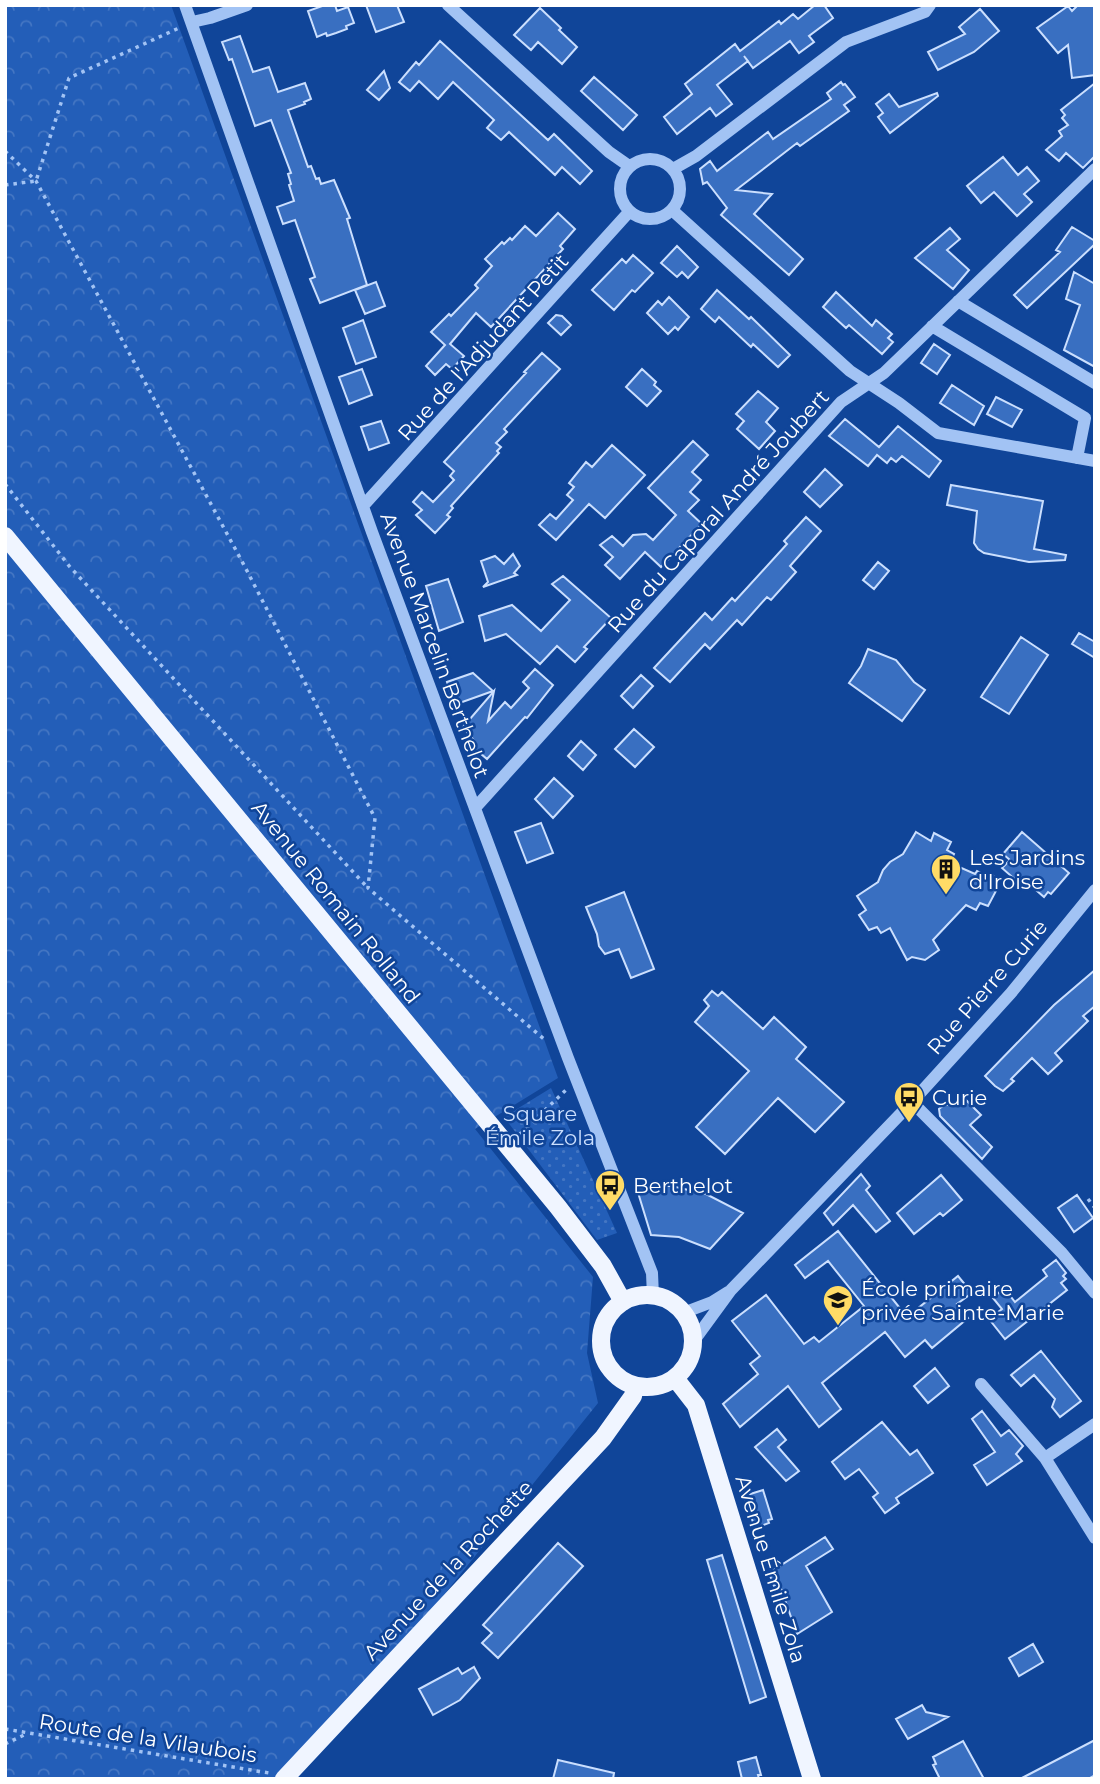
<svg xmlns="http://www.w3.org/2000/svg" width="1100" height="1784" viewBox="0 0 1100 1784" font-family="Montserrat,sans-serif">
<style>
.forest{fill:url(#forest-crowns)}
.park{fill:url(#park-dots)}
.building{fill:#396fc1;stroke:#cbdffe;stroke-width:2}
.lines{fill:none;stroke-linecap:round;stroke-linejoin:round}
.path{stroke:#a2c3f4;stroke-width:3.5;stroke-dasharray:3.5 5;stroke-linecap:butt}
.minor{stroke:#a2c3f4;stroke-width:12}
.major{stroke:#f0f5ff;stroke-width:18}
.labels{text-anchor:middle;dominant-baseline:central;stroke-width:5;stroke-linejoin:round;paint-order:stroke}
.street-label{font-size:21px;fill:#fff;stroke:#104599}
.poi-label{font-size:21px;fill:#fff;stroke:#104599;text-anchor:start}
.park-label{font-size:21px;fill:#cbdffe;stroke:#104599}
</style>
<defs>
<pattern id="forest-crowns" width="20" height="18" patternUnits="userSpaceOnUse" patternTransform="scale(1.75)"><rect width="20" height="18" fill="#235eb8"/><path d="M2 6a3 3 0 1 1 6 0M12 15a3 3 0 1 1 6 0" fill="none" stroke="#4476c3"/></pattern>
<pattern id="park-dots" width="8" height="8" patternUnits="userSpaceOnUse" patternTransform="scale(1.75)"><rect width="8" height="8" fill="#235eb8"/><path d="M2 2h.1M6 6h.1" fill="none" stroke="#4476c3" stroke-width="1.8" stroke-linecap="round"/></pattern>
</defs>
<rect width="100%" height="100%" fill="#104599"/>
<!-- forest -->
<path class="forest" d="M5 5H171L558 1078 475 1129 593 1277 587 1353 598 1403 296 1779H5Z"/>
<!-- park -->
<path class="park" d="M551 1088 617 1233 597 1240 504 1117Z"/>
<!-- building -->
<path class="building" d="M325 5H335L337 11 348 7 354 23 346 26 347 29 336 33 327 36 326 33 317 37 308 11Z
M366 5H397L404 22 376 32Z
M815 5H824L833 18 809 36 814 42 799 53 790 41 753 68 744 56 748 61 717 85 732 104 716 116 710 108 677 134 664 117 692 94 685 84 735 44 740 51 779 21 781 24 793 14 798 19Z
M1078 5H1095V75L1072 78 1068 45 1058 53 1037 28 1068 6 1072 11Z
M540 8 561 28 559 30 577 47 562 64 538 42 531 50 514 35Z
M980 9 999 31 974 52 938 70 928 52 965 34 959 27Z
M240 36 253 72 269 67 278 92 305 83 311 99 304 102 305 104 288 110 308 167 311 166 316 179 319 178 321 184 334 180 350 218 347 219 367 285 320 303 310 279 315 277 295 220 283 224 277 207 294 201 289 185 291 184 288 174 291 173 271 120 255 126 232 59 229 60 222 42Z
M440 41 548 140 554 134 592 171 580 184 562 167 555 175 509 132 501 140 487 128 494 120 453 82 438 99 419 81 410 91 399 82 416 62 419 65Z
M384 71 390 88 379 100 367 90Z
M594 77 637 115 623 130 581 91Z
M841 82 843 85 845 84 855 97 844 105 849 111 800 146 797 143 736 190 772 194 754 214 803 259 789 275 721 215 727 208 707 182 703 184 700 169 710 161 717 171 768 132 773 139 831 99 827 93Z
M1095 83V156L1083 168 1066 153 1059 161 1046 150 1062 136 1059 131 1068 125 1062 118 1065 115 1061 110Z
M937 93 938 96 890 133 878 117 883 113 876 104 889 94 899 107Z
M1003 157 1018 175 1027 167 1039 181 1024 194 1032 202 1017 216 994 192 981 203 967 186Z
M558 213 575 229 560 246 563 249 491 327 476 313 450 344 464 356 452 369 446 364 435 375 426 366 445 345 431 332 449 314 451 316 478 288 475 285 492 266 485 259 502 242 504 244 510 238 512 240 525 226 536 236Z
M1072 227 1095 241V244L1027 308 1014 295 1060 252 1056 250Z
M950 228 960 239 947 250 969 270 953 289 915 258Z
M677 246 698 267 688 278 682 272 677 277 661 263Z
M633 255 653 273 635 292 632 290 614 310 592 290 622 259 626 263Z
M1074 272 1095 284V367L1064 350 1080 305 1066 299Z
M376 282 385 306 365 314 355 290Z
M717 290 749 319 751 317 790 355 778 367 753 344 751 347 719 317 715 322 701 309Z
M836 292 872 326 876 320 892 334 888 338 893 342 882 354 849 325 846 328 823 307Z
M669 297 689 317 678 330 675 327 668 334 647 313 658 301 662 305Z
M556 315 562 316 571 325 561 335 548 323Z
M363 320 376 357 356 364 343 328Z
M934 344 950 355 937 374 921 363Z
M542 353 560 369 504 429 507 432 496 443 501 447 497 451 499 453 451 506 453 508 447 515 450 517 435 533 416 515 422 510 413 502 422 492 433 502 454 480 450 476 454 471 444 462 526 373 524 372Z
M362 369 372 395 349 404 339 377Z
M642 369 656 382 654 385 661 391 647 406 626 387Z
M952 385 984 406 974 425 940 403Z
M758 391 778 408 766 422 775 431 759 449 737 429 744 421 736 414Z
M996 397 1022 410 1012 427 987 414Z
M845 419 879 447 898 426 941 461 929 477 902 456 896 462 891 458 887 463 877 455 868 466 829 436Z
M381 421 389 443 369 450 361 427Z
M693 441 708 455 692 472 701 480 690 492 699 500 688 511 702 524 661 567 645 552 620 579 605 565 613 557 600 545 612 536 623 546 633 535 646 534 653 540 676 515 648 488Z
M612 445 645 475 605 518 589 504 556 540 539 525 550 514 556 519 573 500 567 495 574 487 569 483 586 462 592 467Z
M825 469 842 485 820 507 804 492Z
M951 485 1043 501 1034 549 1066 555 1065 560 1029 562 984 553 978 549 974 543 977 511 947 505Z
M806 517 821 531 790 566 796 572 771 600 767 597 742 625 737 620 710 649 705 644 670 682 654 668 705 613 712 620 732 598 735 601 787 544 784 541Z
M513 554 520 566 514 573 517 575 483 587 488 582 481 561 495 556 504 564Z
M878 562 889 571 874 589 863 580Z
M563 576 611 618 584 647 587 649 575 662 557 646 540 664 506 634 485 641 479 616 512 605 541 631 570 600 552 584Z
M448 579 463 622 439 631 426 586Z
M1079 633 1095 642V658L1072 644Z
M1021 637 1048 655 1009 714 981 697Z
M868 649 896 660 914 682 925 690 902 721 849 683 861 666Z
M535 669 553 685 527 718 525 717 487 759 473 747 476 743 463 727 494 691 488 721 505 702 511 708 529 688 523 682Z
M473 673 493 691 454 705 447 682Z
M641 675 653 686 633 708 621 696Z
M634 729 654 747 635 767 615 749Z
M581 741 596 755 583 770 568 756Z
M554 778 573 796 553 818 535 799Z
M541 823 553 853 527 863 515 832Z
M916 832 931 841 934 833 951 842 947 850 954 854 950 863 975 874 977 871 988 877 993 875 997 889 988 906 980 903 976 910 966 905 933 940 939 950 925 960 912 957 907 960 890 928 881 933 877 927 869 930 859 915 866 910 857 896 878 882 883 870 890 862 903 854Z
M1022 832 1069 873 1051 894 1048 892 1044 897 1022 878 1018 882 1002 868 1010 860 1003 854Z
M624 892 654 969 631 978 619 949 605 954 599 946 597 934 586 907Z
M1095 970V1006L1083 1016 1088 1021 1055 1053 1062 1061 1048 1074 1032 1058 1011 1079 1014 1081 1003 1091 995 1086 985 1076 1054 1005Z
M712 991 718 996 722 992 763 1029 774 1017 806 1047 796 1059 844 1102 815 1132 778 1098 725 1154 696 1127 749 1071 695 1022 709 1006 704 1000Z
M964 1098 981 1115 970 1125 992 1147 982 1159 940 1116 939 1109 944 1105H957Z
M861 1174 870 1186 866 1190 890 1221 876 1232 853 1205 833 1225 824 1213Z
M941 1175 962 1200 943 1216 940 1213 914 1234 897 1213Z
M636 1186H671L706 1194 743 1213 710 1249 679 1237 651 1235Z
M1077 1195 1093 1218 1074 1232 1058 1208Z
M838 1231 907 1317 958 1276 972 1293 957 1304 968 1318 932 1348 925 1340 905 1357 885 1332 822 1383 841 1409 819 1427 788 1386 740 1427 723 1404 758 1374 750 1364 760 1356 732 1321 766 1295 804 1344 814 1337 819 1342 864 1306 828 1261 805 1278 795 1265Z
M1056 1260 1066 1273 1063 1276 1066 1279 1061 1283 1067 1290 1005 1339 989 1319 1002 1309 993 1298 1004 1288 1015 1302 1047 1276 1043 1270Z
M1041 1351 1081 1401 1060 1417 1052 1407 1055 1399 1034 1375 1021 1386 1011 1375Z
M935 1368 949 1386 928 1403 914 1386Z
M982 1411 1001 1436 1009 1430 1023 1446 1016 1454 1022 1461 987 1485 974 1465 995 1452 972 1419Z
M882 1422 910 1455 917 1450 933 1473 896 1498 899 1503 885 1513 873 1497 878 1493 859 1469 845 1479 832 1462Z
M777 1429 786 1440 778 1447 799 1471 786 1481 755 1447Z
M763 1490 772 1519 768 1520 769 1523 755 1528 744 1496Z
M825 1537 833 1549 806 1566 832 1612 797 1634 779 1583 774 1586 769 1573Z
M558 1543 583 1566 498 1658 482 1643 492 1633 483 1625Z
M722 1555 766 1697 750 1703 707 1560Z
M1033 1644 1043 1662 1019 1676 1009 1658Z
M474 1667 480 1678 460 1700 433 1715 419 1689 458 1668 462 1674Z
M922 1705 926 1712 948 1717 908 1739 896 1719Z
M1095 1740V1775L1088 1779H1020Z
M963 1741 984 1779H940L933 1765 936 1764 933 1757Z
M756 1757 761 1775H758L759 1779H742L738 1762Z
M558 1760 614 1773 613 1779H553Z"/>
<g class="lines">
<!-- path -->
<path class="path" d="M5 151 36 181 245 567 375 818 368 888 545 1040
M5 185 36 181 69 78 179 28
M5 484 70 567 368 888
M520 1134 567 1089
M1088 1199 1095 1208
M5 1729 269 1773
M5 1744 24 1735"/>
<!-- minor -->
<path class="minor" d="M185 5 372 532 568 1058 652 1273 653 1296
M448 5 609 152 629 166
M192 22 210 18 247 5
M620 189a30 30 0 1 1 60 0a30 30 0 1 1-60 0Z
M673 169 696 156 846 42 925 12 930 5
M672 210 850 371 899 403 938 433 1095 461
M958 301 1095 383
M932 326 1085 418 1077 458
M363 506 629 212
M475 808 841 402 884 373 1095 169
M912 1102 1062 1253 1095 1293
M683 1313 712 1302 728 1292
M693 1342 731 1290 912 1102 1011 993 1095 890
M981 1384 1045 1458
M1095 1424 1045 1458 1095 1538"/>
<!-- major -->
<path class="major" d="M5 536 558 1207 603 1266 623 1302
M601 1341a46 46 0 1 1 92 0a46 46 0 1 1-92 0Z
M675 1378 696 1405 812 1779
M284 1779 603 1438 633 1396 635 1386"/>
</g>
<!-- icons -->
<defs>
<g id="building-pin" transform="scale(1.575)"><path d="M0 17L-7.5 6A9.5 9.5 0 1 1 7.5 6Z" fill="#ffdb66" stroke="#104599"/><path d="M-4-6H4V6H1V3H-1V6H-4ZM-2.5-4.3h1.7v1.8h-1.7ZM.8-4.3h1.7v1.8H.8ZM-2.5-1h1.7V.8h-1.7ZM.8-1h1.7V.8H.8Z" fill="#111"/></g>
<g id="bus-pin" transform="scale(1.575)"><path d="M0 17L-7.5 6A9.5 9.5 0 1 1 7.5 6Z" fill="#ffdb66" stroke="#104599"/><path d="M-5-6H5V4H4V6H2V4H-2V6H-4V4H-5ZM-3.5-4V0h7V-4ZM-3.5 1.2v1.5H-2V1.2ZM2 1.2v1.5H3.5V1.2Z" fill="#111"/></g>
<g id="school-pin" transform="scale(1.575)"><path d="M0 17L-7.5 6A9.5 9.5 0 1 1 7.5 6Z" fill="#ffdb66" stroke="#104599"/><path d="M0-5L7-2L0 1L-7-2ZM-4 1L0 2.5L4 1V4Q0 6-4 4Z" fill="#111"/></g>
</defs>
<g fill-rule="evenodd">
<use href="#building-pin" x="946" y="869"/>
<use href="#bus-pin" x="909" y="1097"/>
<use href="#bus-pin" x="610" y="1185"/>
<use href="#school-pin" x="838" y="1300"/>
</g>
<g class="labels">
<!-- street labels -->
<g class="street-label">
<text transform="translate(483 347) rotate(-48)">Rue de l'Adjudant Petit</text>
<text transform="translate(718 511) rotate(-48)">Rue du Caporal André Joubert</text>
<text transform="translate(435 645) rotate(70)">Avenue Marcelin Berthelot</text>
<text transform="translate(336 902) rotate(51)">Avenue Romain Rolland</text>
<text transform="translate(987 987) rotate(-49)">Rue Pierre Curie</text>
<text transform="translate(771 1569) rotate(73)">Avenue Émile Zola</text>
<text transform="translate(448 1570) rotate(-47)">Avenue de la Rochette</text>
<text transform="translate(148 1738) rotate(9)">Route de la Vilaubois</text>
</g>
<!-- poi labels -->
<g class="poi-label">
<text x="969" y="857">Les Jardins<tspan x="969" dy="24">d'Iroise</tspan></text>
<text x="932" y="1097">Curie</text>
<text x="633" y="1185">Berthelot</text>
<text x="861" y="1288">École primaire<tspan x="861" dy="24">privée Sainte-Marie</tspan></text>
</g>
<!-- park labels -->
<g class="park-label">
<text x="540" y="1113">Square<tspan x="540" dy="24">Émile Zola</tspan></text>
</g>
</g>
<!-- border -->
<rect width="1100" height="1784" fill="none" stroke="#ffffff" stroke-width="14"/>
</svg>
